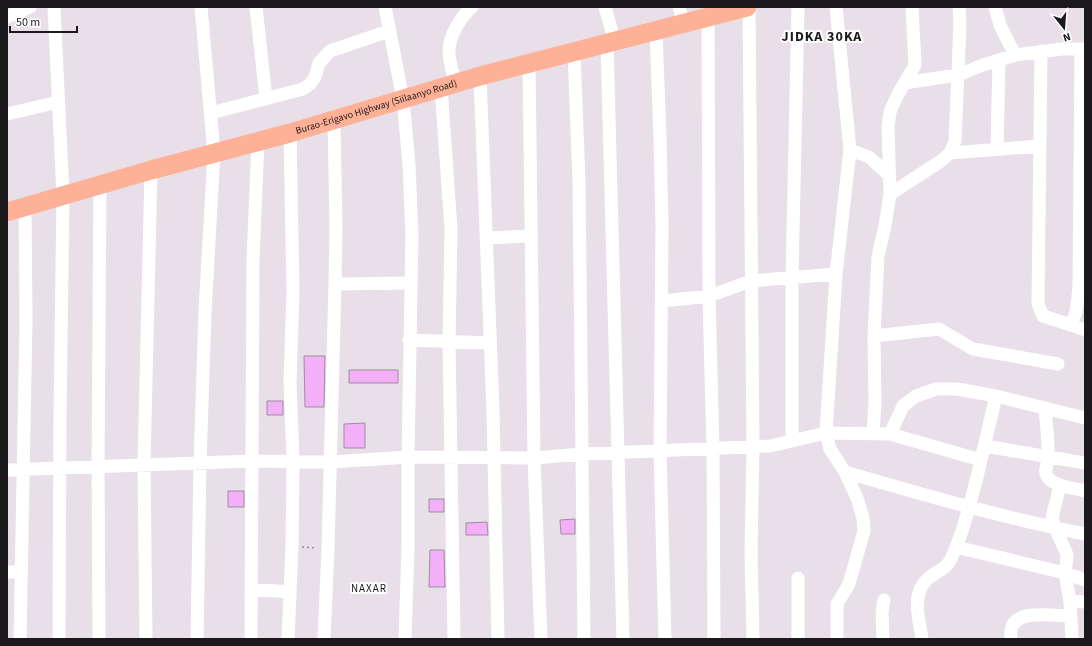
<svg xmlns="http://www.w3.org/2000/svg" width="1092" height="646" viewBox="0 0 1092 646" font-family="'Source Sans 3',sans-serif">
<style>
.building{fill:#f3aff7;stroke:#99919a}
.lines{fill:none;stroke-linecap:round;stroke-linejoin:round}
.path{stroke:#928b92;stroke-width:1.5;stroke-dasharray:2 3;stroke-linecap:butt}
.minor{stroke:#fff;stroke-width:13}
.highway{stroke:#feb196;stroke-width:19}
.labels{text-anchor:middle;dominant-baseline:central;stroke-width:4;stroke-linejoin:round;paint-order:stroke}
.street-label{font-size:10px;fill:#1c191c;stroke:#fff}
.neighbourhood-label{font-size:11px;letter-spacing:1px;fill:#1c191c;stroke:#fff}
.district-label{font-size:14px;font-weight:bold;letter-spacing:1px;fill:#1c191c;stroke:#fff}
</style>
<rect width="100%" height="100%" fill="#e8dfe8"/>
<!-- building -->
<path class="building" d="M304 356H325L324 407H305Z
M349 370H398V383H349Z
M267 401H283V415H267Z
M365 423V448H344V424Z
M228 491H244V507H228Z
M429 499H444V512H429Z
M575 519V534H561L560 520Z
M487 522 488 535H466V523Z
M430 550H444L445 587H429Z"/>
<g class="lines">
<!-- path -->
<path class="path" d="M302 547 316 548"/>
<!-- minor -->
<path class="minor" d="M54 7 63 195 60 418 59 639
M256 7 266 99
M385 7 403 99 409 165 412 235 408 457V546L405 639
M605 7 615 42
M679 7 684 23
M749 7 753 447 751 552 753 639
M836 7 850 150 836 274 826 433 830 449 845 472 857 498 863 518 864 531 849 584 837 604V639
M995 7 1000 25 1015 55
M7 17 30 7
M708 17 709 296 713 449 714 639
M656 31 660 138 662 226 660 451 665 639
M607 43 623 639
M1081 49 1079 288 1076 312 1071 325 1085 330
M1041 51 1038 304 1043 316 1071 325
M574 52 579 181 584 639
M529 63 534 458 541 639
M480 76 493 411 498 639
M455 83C453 73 449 61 449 51 449 36 461 16 472 7
M904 83 958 75 983 65 1015 55 1062 49H1085
M441 87 451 229 449 342 454 639
M211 113 303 89 310 84 315 77 319 63 330 51 389 31
M7 114 58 102
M334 120 336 228 335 284
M997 149 999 60
M850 150 869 157 890 176
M950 153 1040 146
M890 194 941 161 950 153 955 141 960 23 959 7
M487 238 530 236
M663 301 709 296 751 281 836 274
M874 336 939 329 973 349 1058 364
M409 340 489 343
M1045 408C1046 424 1049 442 1048 458 1047 466 1043 473 1049 479 1058 487 1074 488 1085 491
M873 433 875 402 874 336 878 256 885 226 890 194 888 126 890 112 897 96 915 65 912 7
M890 434 903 406 916 396 936 389H957L996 396 1085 418
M792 440V277L798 7
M985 446 1085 463
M7 470 252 461 331 462 408 457 534 458 582 454 770 446 826 433 890 434 981 460
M845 472C924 495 1004 518 1085 534
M1060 485 1052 518 1055 528 1066 552 1067 556 1065 573 1070 601 1072 639
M956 547 1065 573 1085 580
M7 572H21
M252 589 290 592
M1070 601 1085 602
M20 639 26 320 25 207
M99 639 98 466 100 185
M146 639 144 465 151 170
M197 639 200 464 205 312 214 153 201 7
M251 639 253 259 258 141
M288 639 292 547 293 461 290 382 293 292 290 133
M324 639 328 549 335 284 411 283
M798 639V578
M883 639 882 612 884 600
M922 639C920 624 914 605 920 590 926 573 945 573 951 559 963 533 970 504 977 477 983 450 990 423 996 396
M1011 639C1011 636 1010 632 1011 630 1015 608 1054 616 1070 616"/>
<!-- highway -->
<path class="highway" id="s1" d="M7 212 151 170 290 133 480 76 747 7"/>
</g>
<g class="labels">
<!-- street labels -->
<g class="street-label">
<text stroke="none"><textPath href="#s1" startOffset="384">Burao-Erigavo Highway (Siilaanyo Road)</textPath></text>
</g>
<!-- neighbourhood labels -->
<g class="neighbourhood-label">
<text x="369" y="588">NAXAR</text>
</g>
<!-- district labels -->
<g class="district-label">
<text x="822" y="37">JIDKA 30KA</text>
</g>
</g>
<!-- border -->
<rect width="1092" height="646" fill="none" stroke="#1c191c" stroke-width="16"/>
<!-- north arrow -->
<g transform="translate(1064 28) rotate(163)" stroke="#ffffff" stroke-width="3" paint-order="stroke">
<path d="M0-3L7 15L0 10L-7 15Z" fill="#1c191c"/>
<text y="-6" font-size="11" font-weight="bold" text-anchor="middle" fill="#1c191c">N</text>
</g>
<!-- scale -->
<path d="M10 26v6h67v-6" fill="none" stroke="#1c191c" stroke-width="2"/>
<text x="16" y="26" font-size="12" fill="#1c191c" stroke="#ffffff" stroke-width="3" paint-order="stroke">50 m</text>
</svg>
